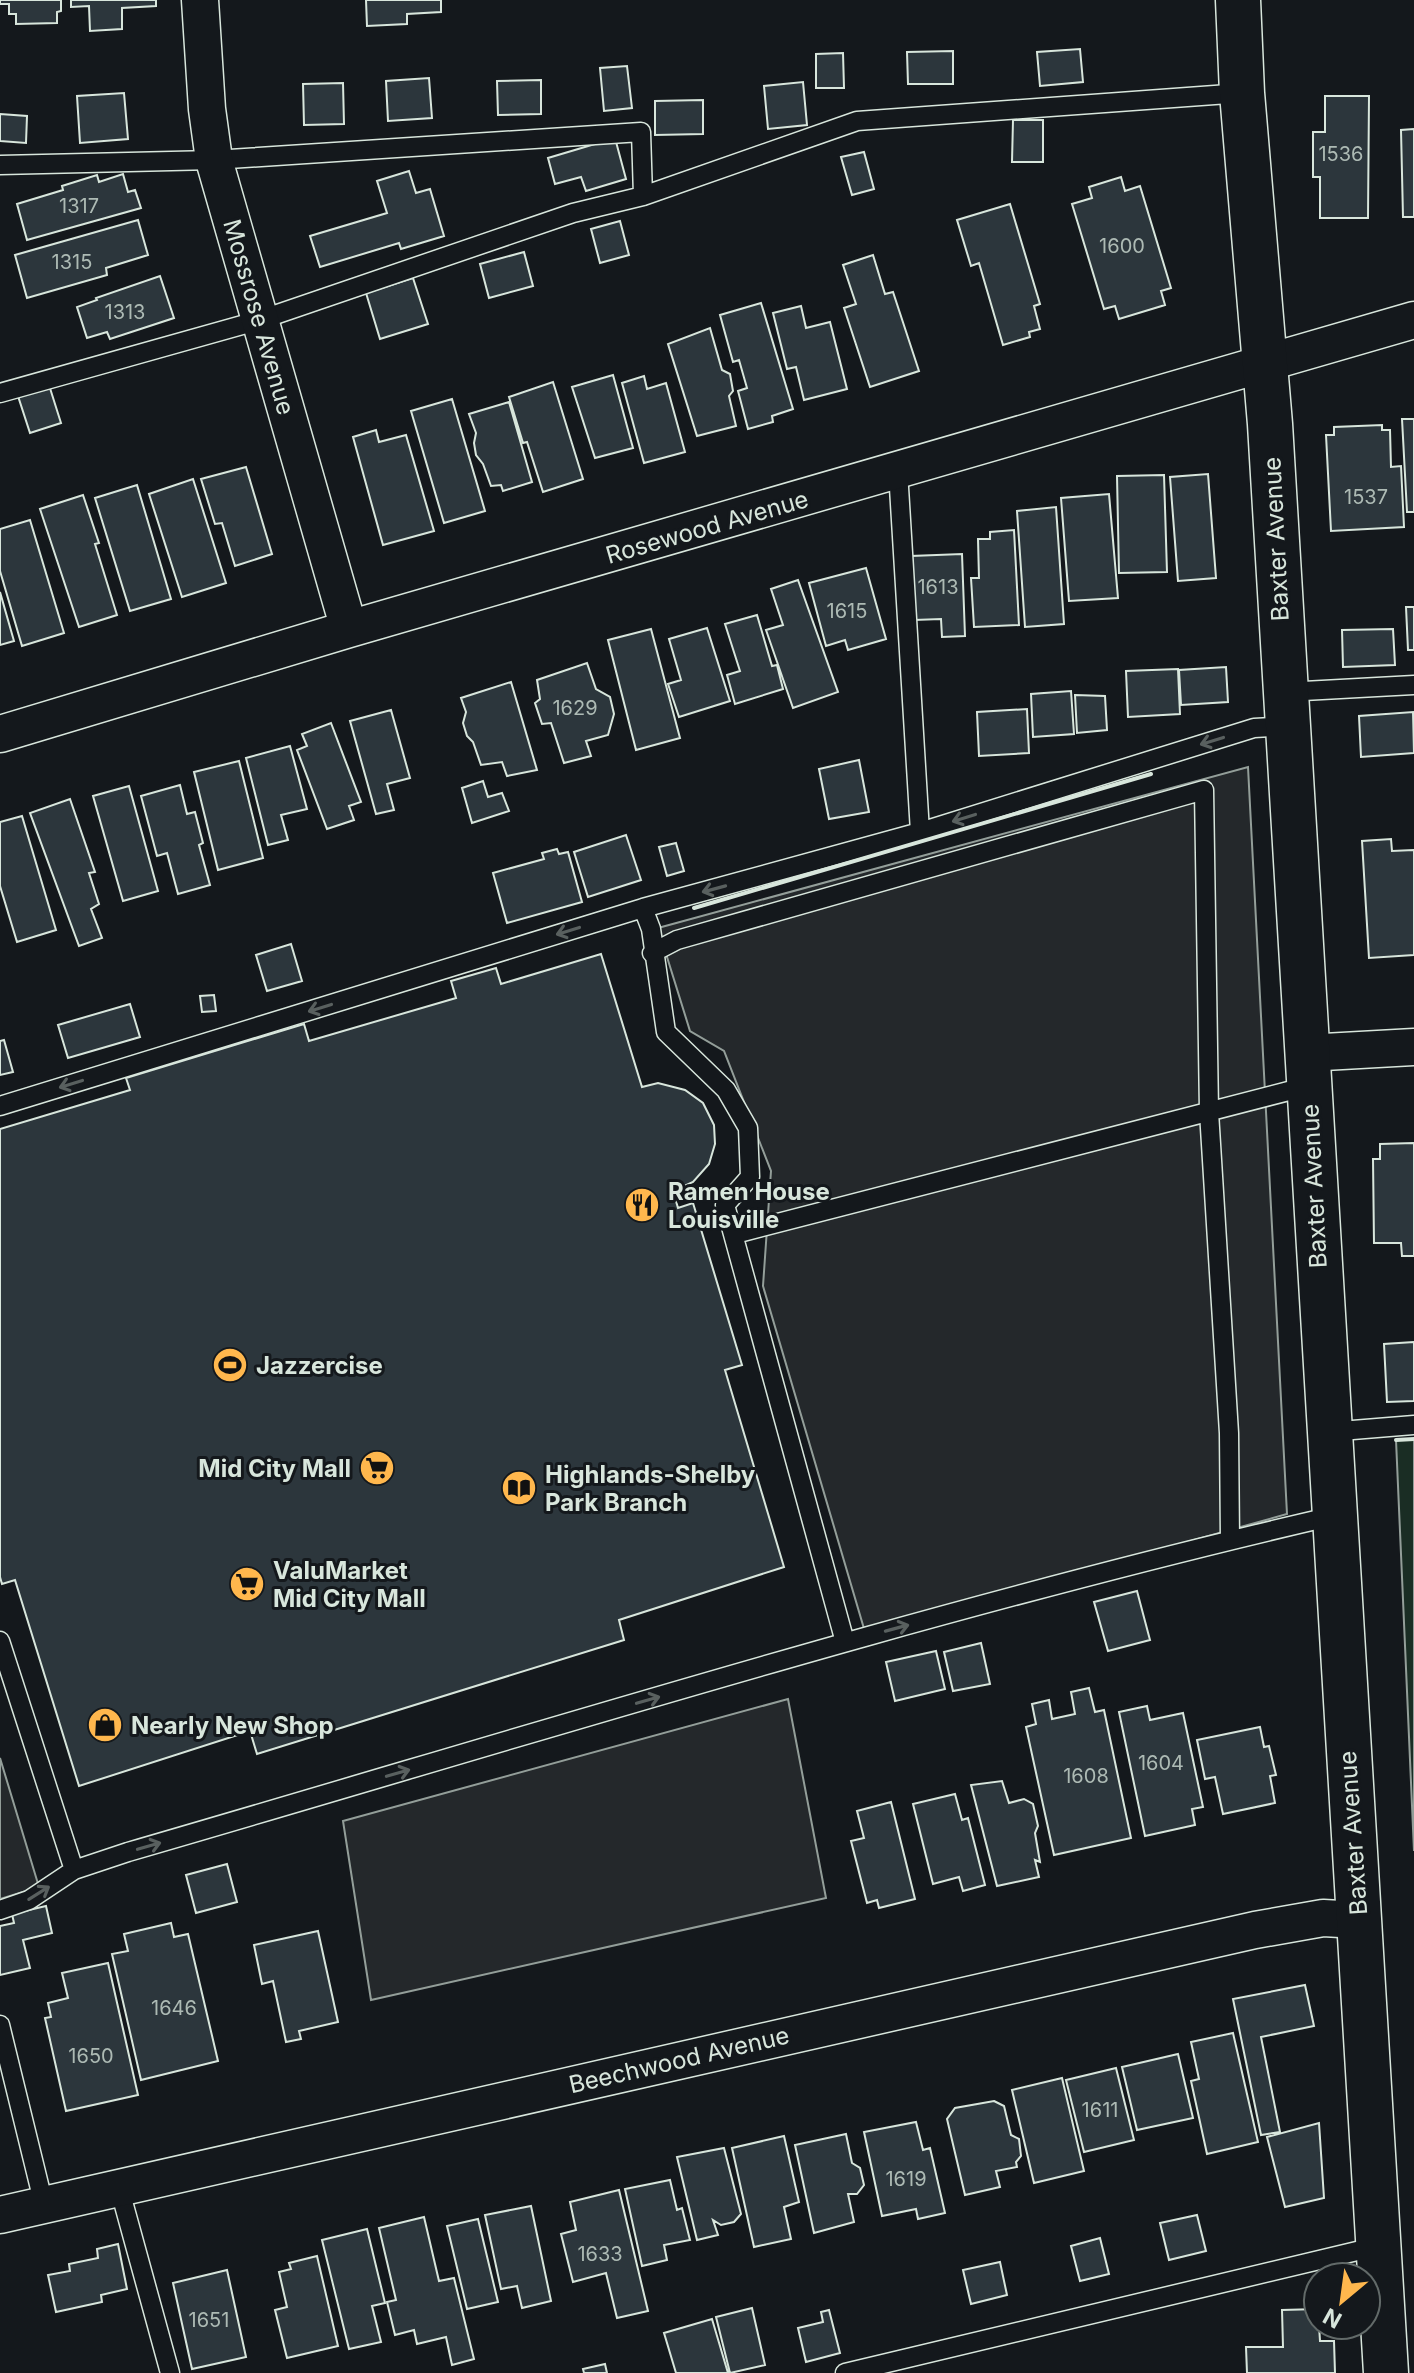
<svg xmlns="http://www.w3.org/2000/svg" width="1414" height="2373" viewBox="0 0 1414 2373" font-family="Inter,sans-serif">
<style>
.green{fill:#1a2d24;stroke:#939e99;stroke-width:2}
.parking{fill:#24282b;stroke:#939e99;stroke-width:2}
.building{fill:#2c363c;stroke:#d8e6dc;stroke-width:2}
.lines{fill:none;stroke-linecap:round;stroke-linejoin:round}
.service-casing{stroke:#d8e6dc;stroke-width:21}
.minor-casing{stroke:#d8e6dc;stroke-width:39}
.secondary-casing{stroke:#d8e6dc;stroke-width:47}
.service{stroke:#14181c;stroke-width:18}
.minor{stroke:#14181c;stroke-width:36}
.secondary{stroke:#14181c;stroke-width:44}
.wall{stroke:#d8e6dc;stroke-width:4}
.oneway{stroke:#59605f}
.labels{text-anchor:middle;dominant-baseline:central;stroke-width:6;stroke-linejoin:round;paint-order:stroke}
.number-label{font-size:20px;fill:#adbab4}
.street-label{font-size:24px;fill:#d8e6dc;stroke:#14181c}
.poi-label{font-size:24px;font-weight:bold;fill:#d8e6dc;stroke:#14181c;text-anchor:start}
</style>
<rect width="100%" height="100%" fill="#14181c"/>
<!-- green -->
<path class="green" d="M1414 1439V1851L1396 1440Z"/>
<!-- parking -->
<path class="parking" d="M1248 767 1287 1514 865 1632 763 1286 771 1171 724 1051 690 1031 658 928Z
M788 1699 826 1898 371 2000 343 1821Z
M0 1758 39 1887 0 1899Z"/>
<!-- building -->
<path class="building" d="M0 0H61V11L57 12V23L16 24V14H9V4H0Z
M71 0H156V6L122 8V29L90 31 89 6 71 7Z
M366 0H441V12L407 14V24L367 26Z
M1080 49 1083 82 1040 86 1037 52Z
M953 51V84H908L907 52Z
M843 53 844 88H816V54Z
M627 66 632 108 604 111 600 68Z
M429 78 432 118 388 121 386 81Z
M541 80V114L498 115 497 81Z
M803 82 807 125 768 129 764 86Z
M343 83 344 124 304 125 303 84Z
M124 93 128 139 80 143 77 96Z
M1325 96H1369L1368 218H1320V177H1313V132H1325Z
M703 100V134L655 135V101Z
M0 114 27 116 26 143 0 141Z
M1013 120H1043V162H1012Z
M1414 129V217H1403L1401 130Z
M615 138 626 179 586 191 581 177 555 184 548 158Z
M864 152 874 189 852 195 841 157Z
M409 171 416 193 430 189 444 236 401 249 399 243 320 267 310 236 387 213 377 181Z
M123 174 128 192 135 190 141 208 27 240 17 204 63 190 62 186 97 175 99 182Z
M1121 177 1125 191 1140 186 1171 288 1161 291 1165 305 1119 319 1115 306 1104 309 1072 204 1092 198 1089 187Z
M1010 204 1040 304 1034 306 1040 329 1029 332 1030 337 1003 345 979 263 971 266 957 220Z
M138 220 148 255 106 268 107 275 27 298 15 255Z
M620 221 629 255 600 263 591 229Z
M524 252 533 286 489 298 480 264Z
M873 255 885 294 893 292 919 371 870 387 844 308 856 304 843 265Z
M160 276 174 318 110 339 107 332 87 338 77 307 97 300 96 298Z
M413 278 428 324 380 339 366 293Z
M761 303 793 409 772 416 773 422 748 429 738 391 747 388 739 360 733 362 720 315Z
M801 306 806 328 830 322 847 389 804 400 796 367 787 369 773 313Z
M710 328 722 370 730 374 733 391 729 396 736 426 697 436 668 344Z
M613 375 633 448 595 458 572 387Z
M644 376 647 389 666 383 685 452 644 463 622 383Z
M553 382 583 479 543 492 527 442 523 443 509 397Z
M49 385 61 423 30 433 18 396Z
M452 399 485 511 444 523 411 411Z
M509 402 532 482 503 491 501 485 491 486 483 464 476 455 474 443 476 433 469 414Z
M1402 419H1414V512H1407Z
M1382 425V430H1390L1391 467 1401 466 1404 527 1331 531 1326 435H1334V427Z
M376 430 379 442 406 435 434 531 383 545 353 437Z
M246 467 272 554 235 566 222 523 215 524 201 479Z
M1208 474 1216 578 1178 581 1170 477Z
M1164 475 1167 572 1119 573 1117 476Z
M193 479 226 583 182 597 149 494Z
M137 485 171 599 130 611 95 498Z
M1109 494 1118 598 1069 601 1061 498Z
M83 495 99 543 95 544 117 615 79 627 40 509Z
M1056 507 1064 624 1025 627 1017 511Z
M30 520 64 633 22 646 0 571V529Z
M1014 530 1019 625 974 627 971 578H979L978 539H990V532Z
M962 554 965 636 942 637 941 619 914 620 911 556Z
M866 568 886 639 848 650 845 640 826 646 809 583Z
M798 580 838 692 793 708 766 630 783 625 771 589Z
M0 592 14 641 0 645Z
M1406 607H1414V650H1408Z
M757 615 772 666 777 665 783 689 735 704 727 675 740 671 725 624Z
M707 628 730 701 679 717 668 684 681 680 669 639Z
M651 629 680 738 636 750 608 640Z
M1393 629 1395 665 1343 667 1342 630Z
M587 663 596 689 610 697 614 714 608 735 586 741 591 756 564 763 551 723 542 724 535 703 540 699 537 680Z
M1226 667 1228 702 1181 705 1179 670Z
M1178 669 1180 714 1128 717 1126 671Z
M511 682 537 770 507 776 502 762 481 765 473 742 467 736 463 723 466 712 461 698Z
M1071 691 1074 734 1033 737 1031 694Z
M1075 695 1105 696 1107 730 1077 733Z
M1027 709 1029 753 979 756 977 712Z
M391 710 410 778 387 784 394 810 376 814 350 721Z
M1413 712 1414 753 1361 757 1359 716Z
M331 723 361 802 349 806 354 820 327 829 297 750 307 746 302 734Z
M290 746 307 809 281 815 288 840 268 845 246 758Z
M859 760 869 812 829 819 819 769Z
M239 761 263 858 218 870 194 772Z
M483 781 488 797 502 793 509 811 472 823 462 788Z
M180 785 187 814 195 812 203 843 199 845 210 885 178 894 167 853 157 856 141 796Z
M129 786 158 891 123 901 93 796Z
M70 799 95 872 89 873 99 904 91 909 102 938 79 946 30 813Z
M22 816 56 930 17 942 0 886V822Z
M626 835 641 880 588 897 574 852Z
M1391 839 1392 851 1414 850V955L1369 958 1362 841Z
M676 843 684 871 667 876 659 847Z
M557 849 559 854 568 852 582 902 507 923 493 873 544 859 542 853Z
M291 944 302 981 267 991 256 955Z
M601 954 642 1087 658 1083 685 1090 703 1103 714 1125 715 1144 709 1164 693 1182 673 1191 678 1208 693 1203 742 1365 725 1370 784 1567 619 1620 624 1640 257 1754 250 1731 79 1786 15 1580 2 1584 0 1577V1129L130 1090 126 1078 304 1024 309 1041 456 998 451 981 496 968 501 984Z
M214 995 216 1011 202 1012 200 996Z
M130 1004 140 1037 68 1058 58 1025Z
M4 1040 13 1072 0 1075V1041Z
M1414 1143V1256H1402L1401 1243H1374L1373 1159H1380V1144Z
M1414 1342V1401L1387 1402 1384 1344Z
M1137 1591 1150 1640 1108 1651 1094 1602Z
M981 1643 990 1684 953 1691 944 1652Z
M936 1651 945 1689 895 1701 886 1662Z
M1089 1688 1095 1712 1104 1710 1131 1838 1054 1855 1026 1727 1036 1724 1032 1704 1049 1700 1052 1719 1075 1714 1071 1692Z
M1147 1706 1150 1720 1183 1713 1203 1807 1192 1809 1195 1825 1145 1836 1119 1712Z
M1260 1727 1264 1747 1269 1746 1276 1775 1270 1776 1275 1803 1223 1814 1215 1777 1205 1779 1197 1740Z
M1002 1781 1009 1803 1024 1799 1033 1804 1038 1826 1035 1833 1040 1862 1035 1860 1039 1877 997 1886 971 1785Z
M955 1794 962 1820 968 1818 985 1885 963 1891 959 1877 933 1884 913 1804Z
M891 1802 915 1899 879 1908 877 1900 867 1903 851 1841 864 1838 857 1811Z
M227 1864 237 1902 196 1913 186 1875Z
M46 1906 52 1933 23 1940 30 1968 0 1975V1926L14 1923 12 1914Z
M171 1923 174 1937 188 1934 218 2061 141 2080 112 1954 128 1951 124 1934Z
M318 1931 338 2022 299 2031 301 2039 286 2042 273 1981 262 1984 254 1945Z
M108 1963 138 2095 66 2111 45 2018 51 2017 48 2003 68 1998 62 1973Z
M1305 1985 1314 2026 1261 2037 1280 2132 1261 2135 1233 1999Z
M1233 2033 1258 2142 1207 2154 1191 2081 1199 2079 1191 2042Z
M1178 2054 1193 2118 1137 2130 1122 2067Z
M1116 2068 1134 2140 1084 2152 1066 2080Z
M1062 2078 1084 2171 1034 2183 1012 2090Z
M994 2101 1004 2106 1011 2135 1019 2139 1021 2156 1016 2162 1017 2167 996 2171 1000 2187 965 2195 947 2119 955 2108Z
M916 2122 923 2150 930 2148 945 2213 918 2219 916 2209 882 2216 864 2132Z
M1319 2123 1324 2198 1285 2207 1267 2137Z
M846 2134 852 2163 860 2168 864 2185 857 2194H848L854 2222 814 2233 795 2145Z
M784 2136 799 2202 784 2207 791 2239 754 2247 732 2148Z
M724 2148 741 2214 734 2222 721 2225 713 2220 718 2235 697 2240 677 2157Z
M670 2180 677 2210 682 2208 690 2240 664 2245 667 2260 642 2266 625 2189Z
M619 2190 648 2311 617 2318 606 2273 573 2282 561 2234 576 2230 570 2202Z
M531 2206 551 2301 522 2308 517 2286 501 2289 485 2215Z
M1197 2215 1206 2251 1169 2260 1160 2223Z
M424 2217 439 2281 454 2278 474 2359 452 2365 446 2337 417 2344 414 2330 395 2335 387 2302 396 2300 379 2228Z
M478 2219 498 2302 467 2309 447 2226Z
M367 2229 385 2303 372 2306 381 2342 349 2349 322 2240Z
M1100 2238 1109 2274 1080 2281 1071 2246Z
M118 2244 127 2289 101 2295 102 2302 56 2312 48 2275 70 2271 69 2264 98 2258 97 2249Z
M317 2256 338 2346 287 2358 275 2310 287 2307 279 2272 291 2269 289 2263Z
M1000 2262 1007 2295 971 2304 963 2270Z
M227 2270 246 2357 192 2369 173 2283Z
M752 2308 765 2365 730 2373 716 2317Z
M1318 2309 1320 2341H1334L1335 2373H1247L1246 2347H1283L1282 2310Z
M829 2310 840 2353 806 2362 798 2328 823 2322 821 2312Z
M712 2319 728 2373H676L664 2333Z
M605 2364 607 2373H584L583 2369Z"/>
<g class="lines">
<!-- service casing -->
<g class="service-casing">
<path id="service" d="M0 165 214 160 641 132 643 196
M0 393 260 320 573 213 643 196 857 121 1242 93
M898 471 920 832
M1285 692 1414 685
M643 908 651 929 666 1032 726 1090 748 1128 750 1177 725 1205 845 1642
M652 953 677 940 1204 790 1209 1112 1229 1433 1230 1540
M0 1106 643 908 920 832 1254 728 1288 726
M735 1234 1308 1086
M1328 1432 1414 1425
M0 1641 74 1870
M0 1910 29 1900 74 1870 128 1852C528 1736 927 1610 1333 1516
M0 2025 44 2205
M119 2187 170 2373
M845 2373 1378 2246"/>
</g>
<!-- minor casing -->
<g class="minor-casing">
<path id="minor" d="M200 0 207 109 214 160 349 629
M0 734 349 629 1414 320
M1306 1053 1414 1047
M0 2215 1255 1930 1323 1918 1359 1920"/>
</g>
<!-- secondary casing -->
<g class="secondary-casing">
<path id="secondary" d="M1238 0 1242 93 1270 424 1386 2373"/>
</g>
<!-- service -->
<use href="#service" class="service"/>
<!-- minor -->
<use href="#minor" class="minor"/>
<!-- secondary -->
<use href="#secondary" class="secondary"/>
<!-- wall -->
<path class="wall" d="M694 908 1151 774
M1396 1440 1414 1439"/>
</g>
<!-- one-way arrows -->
<defs><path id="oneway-shaft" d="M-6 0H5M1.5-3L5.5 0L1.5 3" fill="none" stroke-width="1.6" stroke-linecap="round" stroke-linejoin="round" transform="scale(2)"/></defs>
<g class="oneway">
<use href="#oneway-shaft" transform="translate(1212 741) rotate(163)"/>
<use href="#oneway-shaft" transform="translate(964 818) rotate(163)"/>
<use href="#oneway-shaft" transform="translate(714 889) rotate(165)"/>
<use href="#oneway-shaft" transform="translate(568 931) rotate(163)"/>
<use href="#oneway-shaft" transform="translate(320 1008) rotate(163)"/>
<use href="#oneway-shaft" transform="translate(71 1084) rotate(163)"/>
<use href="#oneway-shaft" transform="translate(897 1628) rotate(-15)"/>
<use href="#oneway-shaft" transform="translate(648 1700) rotate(-16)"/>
<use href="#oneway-shaft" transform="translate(398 1773) rotate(-16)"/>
<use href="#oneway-shaft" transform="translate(149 1846) rotate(-16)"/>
<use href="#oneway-shaft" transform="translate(39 1893) rotate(-32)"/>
</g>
<!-- icons -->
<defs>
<g id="restaurant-disc" transform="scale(1.8)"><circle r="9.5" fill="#ffb74d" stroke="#14181c"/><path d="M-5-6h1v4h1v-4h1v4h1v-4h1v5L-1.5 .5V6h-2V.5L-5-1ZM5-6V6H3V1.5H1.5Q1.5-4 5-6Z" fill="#111"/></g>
<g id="stadium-disc" transform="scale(1.8)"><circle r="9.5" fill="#ffb74d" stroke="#14181c"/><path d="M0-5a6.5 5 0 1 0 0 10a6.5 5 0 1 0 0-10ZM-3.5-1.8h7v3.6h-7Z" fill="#111"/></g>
<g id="supermarket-disc" transform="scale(1.8)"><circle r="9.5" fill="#ffb74d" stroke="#14181c"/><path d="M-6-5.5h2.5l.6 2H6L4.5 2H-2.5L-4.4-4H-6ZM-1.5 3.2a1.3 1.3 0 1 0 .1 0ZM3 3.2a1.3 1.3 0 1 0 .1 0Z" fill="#111"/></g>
<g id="library-disc" transform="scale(1.8)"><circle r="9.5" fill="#ffb74d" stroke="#14181c"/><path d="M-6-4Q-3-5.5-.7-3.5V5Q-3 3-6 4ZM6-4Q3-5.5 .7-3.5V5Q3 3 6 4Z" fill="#111"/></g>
<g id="shop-disc" transform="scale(1.8)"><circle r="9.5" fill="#ffb74d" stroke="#14181c"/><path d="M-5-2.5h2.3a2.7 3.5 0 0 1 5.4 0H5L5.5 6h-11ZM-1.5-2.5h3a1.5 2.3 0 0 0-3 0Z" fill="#111"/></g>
</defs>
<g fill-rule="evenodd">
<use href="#restaurant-disc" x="642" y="1205"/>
<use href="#stadium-disc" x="230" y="1365"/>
<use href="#supermarket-disc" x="377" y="1468"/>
<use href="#library-disc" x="519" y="1488"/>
<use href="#supermarket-disc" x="247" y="1584"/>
<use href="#shop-disc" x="105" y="1725"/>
</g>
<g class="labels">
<!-- number labels -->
<g class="number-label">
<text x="1341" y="154">1536</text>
<text x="79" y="206">1317</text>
<text x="1122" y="246">1600</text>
<text x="72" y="262">1315</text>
<text x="125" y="312">1313</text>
<text x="1366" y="497">1537</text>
<text x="938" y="587">1613</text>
<text x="847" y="611">1615</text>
<text x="575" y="708">1629</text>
<text x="1161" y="1763">1604</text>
<text x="1086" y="1776">1608</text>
<text x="174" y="2008">1646</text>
<text x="91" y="2056">1650</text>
<text x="1100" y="2110">1611</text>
<text x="906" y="2179">1619</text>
<text x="600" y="2254">1633</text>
<text x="209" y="2320">1651</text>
</g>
<!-- street labels -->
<g class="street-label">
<text transform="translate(259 317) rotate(74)">Mossrose Avenue</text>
<text transform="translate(707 527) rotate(-16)">Rosewood Avenue</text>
<text transform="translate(1276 539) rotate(-93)">Baxter Avenue</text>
<text transform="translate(1314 1186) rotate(-93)">Baxter Avenue</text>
<text transform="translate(1353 1833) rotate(-94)">Baxter Avenue</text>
<text transform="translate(679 2060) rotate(-13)">Beechwood Avenue</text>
</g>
<!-- poi labels -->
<g class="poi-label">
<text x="668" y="1191">Ramen House<tspan x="668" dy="28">Louisville</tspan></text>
<text x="256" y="1365">Jazzercise</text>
<text x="351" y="1468" text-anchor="end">Mid City Mall</text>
<text x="545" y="1474">Highlands-Shelby<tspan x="545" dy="28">Park Branch</tspan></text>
<text x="273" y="1570">ValuMarket<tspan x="273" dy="28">Mid City Mall</tspan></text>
<text x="131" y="1725">Nearly New Shop</text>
</g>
</g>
<!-- north arrow -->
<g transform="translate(1342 2301) rotate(209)"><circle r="38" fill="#14181c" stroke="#626a69" stroke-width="2"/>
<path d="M0-6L14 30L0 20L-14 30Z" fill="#ffb74d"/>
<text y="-12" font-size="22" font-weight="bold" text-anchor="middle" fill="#d8e6dc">N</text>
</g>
</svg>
